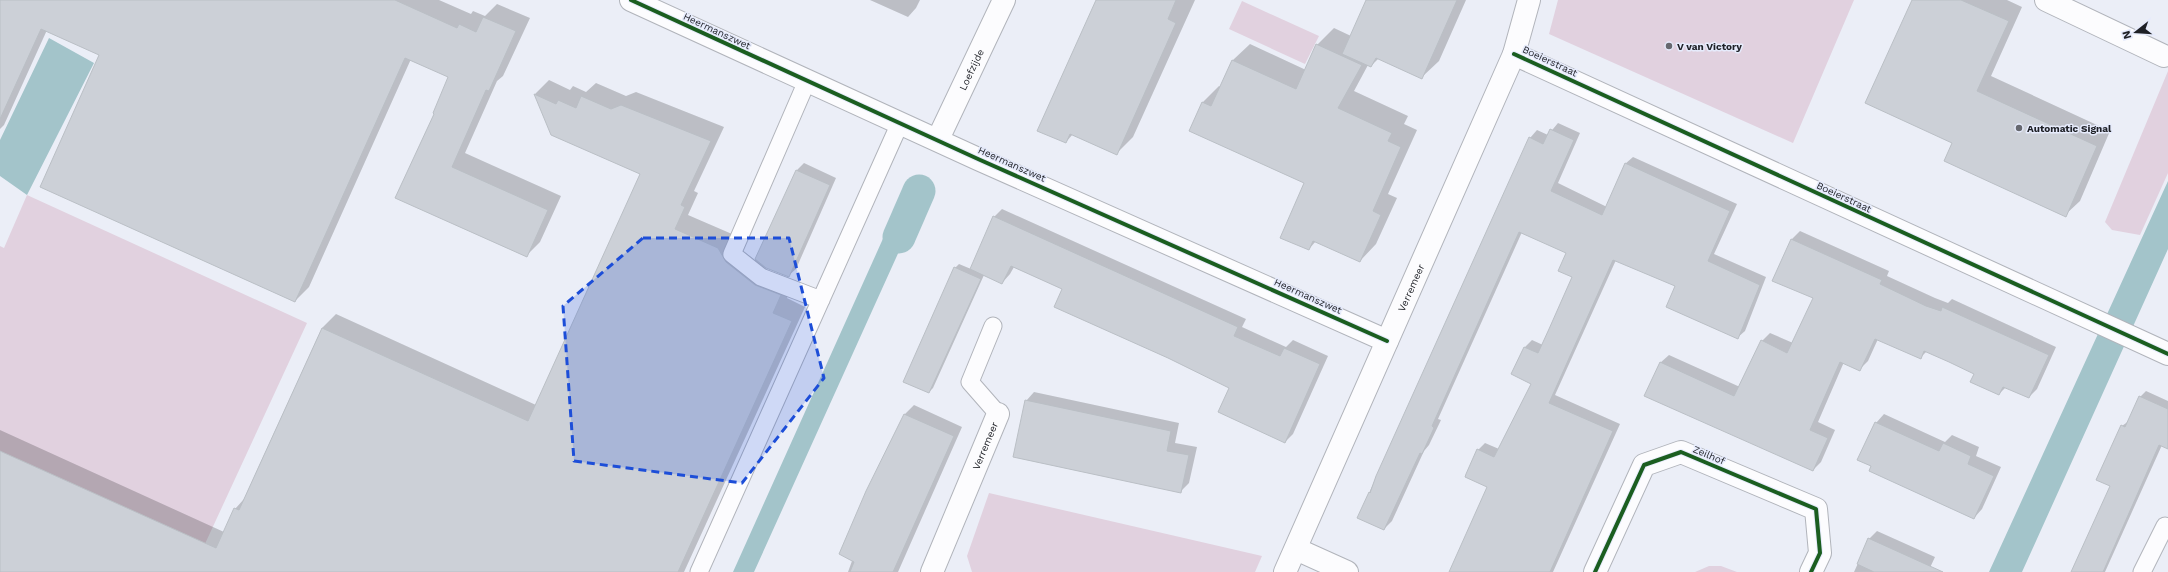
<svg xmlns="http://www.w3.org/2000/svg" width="2168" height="572" viewBox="0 0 2168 572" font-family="'Work Sans',sans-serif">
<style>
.green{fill:#e1d1df}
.water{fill:#a3c4ca}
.shadow{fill:#0003}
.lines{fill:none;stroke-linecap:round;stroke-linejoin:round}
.canal{stroke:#a3c4ca;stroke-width:33}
.building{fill:#ccd0d7;stroke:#babfc5}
.service-casing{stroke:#b1b4bb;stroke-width:19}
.minor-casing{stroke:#b1b4bb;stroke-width:24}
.tertiary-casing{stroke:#b1b4bb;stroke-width:24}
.service{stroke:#fcfcfe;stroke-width:17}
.minor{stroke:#fcfcfe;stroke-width:22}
.tertiary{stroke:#fcfcfe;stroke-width:22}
.cycleway-casing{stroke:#e6ebfc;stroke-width:6}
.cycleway{stroke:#1b5e20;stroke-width:4}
.marked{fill:#1d4ed8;fill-opacity:0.2;stroke:#1d4ed8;stroke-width:3;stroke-dasharray:8 5;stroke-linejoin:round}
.poi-dot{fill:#66686f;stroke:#e6ebfc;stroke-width:1.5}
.labels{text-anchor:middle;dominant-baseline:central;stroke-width:3;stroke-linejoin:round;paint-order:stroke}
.street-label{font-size:10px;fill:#1e2026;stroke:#e6ebfc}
.poi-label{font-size:10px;font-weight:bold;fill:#1e2026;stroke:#e6ebfc;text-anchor:start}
</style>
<rect width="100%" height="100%" fill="#ebeef7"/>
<!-- green -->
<path class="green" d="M1558 0H1854L1793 143 1549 34Z
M1242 1 1319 36 1305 64 1229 29Z
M2168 71V173L2140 235 2112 230 2105 222Z
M27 195 307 323 204 546 0 453V246L4 248Z
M989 493 1262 556 1255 572H972L967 556Z
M1709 566H1721L1737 572H1695Z"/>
<!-- water -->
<path class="water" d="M49 38 94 63 27 195 0 176V140Z
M2168 181V249L2022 572H1989Z
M904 192 924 196 754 572H733Z"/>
<!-- shadow -->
<path class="shadow" d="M0 0H439L471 14 473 11 485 16 497 4 530 18 503 76 497 81 465 153 561 196 540 242 526 256 396 197 435 113 449 77 411 59 309 287 295 301 100 54 47 30 4 125 0 129Z
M870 0H920L916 8 908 17Z
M1097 0H1195L1133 137 1116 154 1073 134 1066 142Z
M1368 0H1466L1439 61 1422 77 1379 58 1371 66 1368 65 1354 91 1408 116 1404 124 1417 130 1388 194 1397 198 1376 244 1360 261 1316 241 1309 249 1306 183 1202 103 1219 86 1221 87 1233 60 1250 44 1306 70 1317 45 1334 28 1351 36Z
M1913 0H2007L2022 7 1991 76 2110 131 2080 201 2065 215 1953 143Z
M549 80 570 90 573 86 586 92 596 83 626 96 636 92 724 127 694 191 698 193 688 215 732 234 739 248 755 260 797 170 804 163 836 178 796 269 788 276 764 267 769 271 794 281 787 298 805 307 684 572H0V430L224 532 235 509 244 499 322 328 336 314 536 405 641 173 552 134 535 94Z
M1558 123 1580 133 1558 183 1607 207 1625 164 1633 157 1737 204 1714 254 1766 277 1745 331 1737 338 1677 286 1616 260 1555 395 1620 424 1553 572H1450L1488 486 1478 450 1485 443 1499 449 1532 383 1513 374 1525 347 1532 340 1543 345 1573 277 1568 253 1522 232 1438 419 1441 420 1429 445 1424 451 1392 521 1384 529 1369 493 1530 138 1537 130 1548 135Z
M1002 209 1246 319 1242 327 1286 347 1293 340 1328 356 1293 434 1285 442 1230 387 1063 289 1014 267 1010 274 1002 283 984 275 933 388 929 392 955 268 959 264 971 269 994 217Z
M1800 231 1889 271 1887 276 1935 298 1948 303 1952 299 2056 347 2037 389 2029 397 2006 387 1999 394 1976 373 1927 351 1920 358 1878 339 1868 361 1860 369 1844 362 1818 422 1835 430 1821 462 1813 470 1660 363 1669 355 1740 387 1762 341 1770 333 1793 343 1814 298 1773 280 1792 239Z
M2146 391 2168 401V448L2162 445 2105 572H2072L2112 486 2122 426 2130 420 2140 397Z
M1034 392 1179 423 1175 443 1197 447 1189 483 1180 492 1026 401Z
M914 405 962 427 898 572H848L905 414Z
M1884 414 1945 442 1952 435 1979 447 1976 456 2001 467 1982 509 1974 518 1876 423Z
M1877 531 1935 557 1928 572H1854L1869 539Z"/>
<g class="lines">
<!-- canal -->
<path class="canal" d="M899 237 919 191"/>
</g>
<!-- building -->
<path class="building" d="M0 0H395L457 28 459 24 476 32 483 17 516 31 489 91 486 90 452 167 548 210 527 257 395 198 434 114 433 113 448 77 405 58 295 302 40 187 99 55 41 29 0 119Z
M1096 0H1176L1168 19 1176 23 1117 155 1070 134 1066 143 1037 131Z
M1366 0H1457L1422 79 1376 58 1371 67 1342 54Z
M1912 0H1961L2009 21 1977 91 2097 146 2066 217 1944 161 1952 143 1865 103Z
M1316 44 1362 65 1338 108 1392 133 1388 141 1401 147 1373 211 1381 215 1360 262 1313 241 1309 250 1280 238 1304 183 1189 131 1202 102 1211 106 1232 60 1296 89Z
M534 94 556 104 558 100 576 108 581 96 611 109 621 105 711 141 681 205 685 207 675 229 718 248 726 262 755 285 781 295 773 313 792 321 678 572H0V451L216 548 234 508 239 510 322 328 528 421 640 174 551 135Z
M1550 129 1574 140 1551 191 1602 215 1625 163 1730 211 1708 261 1760 285 1738 339 1666 307 1675 286 1613 260 1549 403 1613 431 1550 572H1449L1487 487 1465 477 1466 474 1477 449 1494 457 1531 384 1511 374 1524 347 1538 353 1549 329 1572 277 1558 271 1566 253 1519 232 1432 426 1434 428 1422 454 1420 453 1384 530 1357 518 1369 492 1370 493 1376 476 1529 137 1543 144Z
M796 170 830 185 789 277 766 268 755 259Z
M993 216 1238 327 1234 336 1280 356 1284 348 1320 364 1285 443 1218 412 1229 388 1168 358 1054 307 1062 289 1011 266 1002 284 970 269Z
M1791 239 1882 280 1880 284 1926 306 1941 311 1942 307 2049 355 2029 398 2003 387 1999 395 1970 382 1974 374 1949 362 1924 351 1921 359 1875 339 1860 371 1840 362 1810 430 1828 438 1813 471 1644 396 1660 362 1734 396 1761 340 1787 353 1813 298 1772 281Z
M954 267 981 279 929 393 903 382Z
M2139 396 2168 409V449L2159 445 2103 572H2071L2110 486 2096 480 2121 425 2125 427Z
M1025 400 1171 431 1167 451 1189 455 1181 493 1013 457Z
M904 414 954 436 893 572H850L854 562 839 554 866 491Z
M1875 422 1939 451 1943 443 1971 456 1968 464 1994 476 1974 519 1869 471 1871 466 1857 460Z
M1868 538 1943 572H1874L1857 564Z"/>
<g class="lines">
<!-- service casing -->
<g class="service-casing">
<path id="service" d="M807 81 732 254 761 277 821 300
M993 326 970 382 998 414
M699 572 900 123
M2142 572 2165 526"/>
</g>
<!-- minor casing -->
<g class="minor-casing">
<g id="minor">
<path d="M631 0 978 159 1387 341"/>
<path d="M2046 0 2164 56"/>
<path d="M1514 54 2168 354"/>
<path id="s1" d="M938 139 1004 0"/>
<path d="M1296 549 1347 572"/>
<path id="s2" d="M932 572 998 414"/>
<path d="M1595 572 1644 465 1681 452 1816 509 1820 553 1811 572"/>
</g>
</g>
<!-- tertiary casing -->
<g class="tertiary-casing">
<g id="tertiary">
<path id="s3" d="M1285 572 1514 54 1529 0"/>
</g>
</g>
<!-- service -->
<use href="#service" class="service"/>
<!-- minor -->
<use href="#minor" class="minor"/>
<!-- tertiary -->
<use href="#tertiary" class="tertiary"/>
<!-- cycleway casing -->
<g class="cycleway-casing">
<path id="cycleway" d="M631 0 978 159 1387 341
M1514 54 2168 354
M1595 572 1644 465 1681 452 1816 509 1820 553 1811 572"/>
</g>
<!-- cycleway -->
<use href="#cycleway" class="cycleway"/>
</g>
<!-- marked area -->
<path class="marked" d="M643 238H789L824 378 742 483 574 461 563 306Z"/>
<!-- markers -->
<g class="poi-dot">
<circle cx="1669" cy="46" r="4"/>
<circle cx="2019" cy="128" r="4"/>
</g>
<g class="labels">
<!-- street labels -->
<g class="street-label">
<text transform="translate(717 31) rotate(25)">Heermanszwet</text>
<text transform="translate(1550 61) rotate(25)">Boeierstraat</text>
<text stroke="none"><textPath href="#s1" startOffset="77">Loefzijde</textPath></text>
<text transform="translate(1012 164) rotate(24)">Heermanszwet</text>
<text transform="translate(1844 197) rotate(25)">Boeierstraat</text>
<text stroke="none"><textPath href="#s3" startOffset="311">Verremeer</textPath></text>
<text transform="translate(1308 296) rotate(24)">Heermanszwet</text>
<text stroke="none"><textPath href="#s2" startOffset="137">Verremeer</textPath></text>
<text transform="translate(1709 455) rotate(23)">Zeilhof</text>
</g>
<!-- poi labels -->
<g class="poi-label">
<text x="1677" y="46">V van Victory</text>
<text x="2027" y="128">Automatic Signal</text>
</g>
</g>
<!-- north arrow -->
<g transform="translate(2136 32) rotate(253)" stroke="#e6ebfc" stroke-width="3" paint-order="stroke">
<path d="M0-3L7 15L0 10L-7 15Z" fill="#1e2026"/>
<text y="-6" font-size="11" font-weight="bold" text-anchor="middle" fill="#1e2026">N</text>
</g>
</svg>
